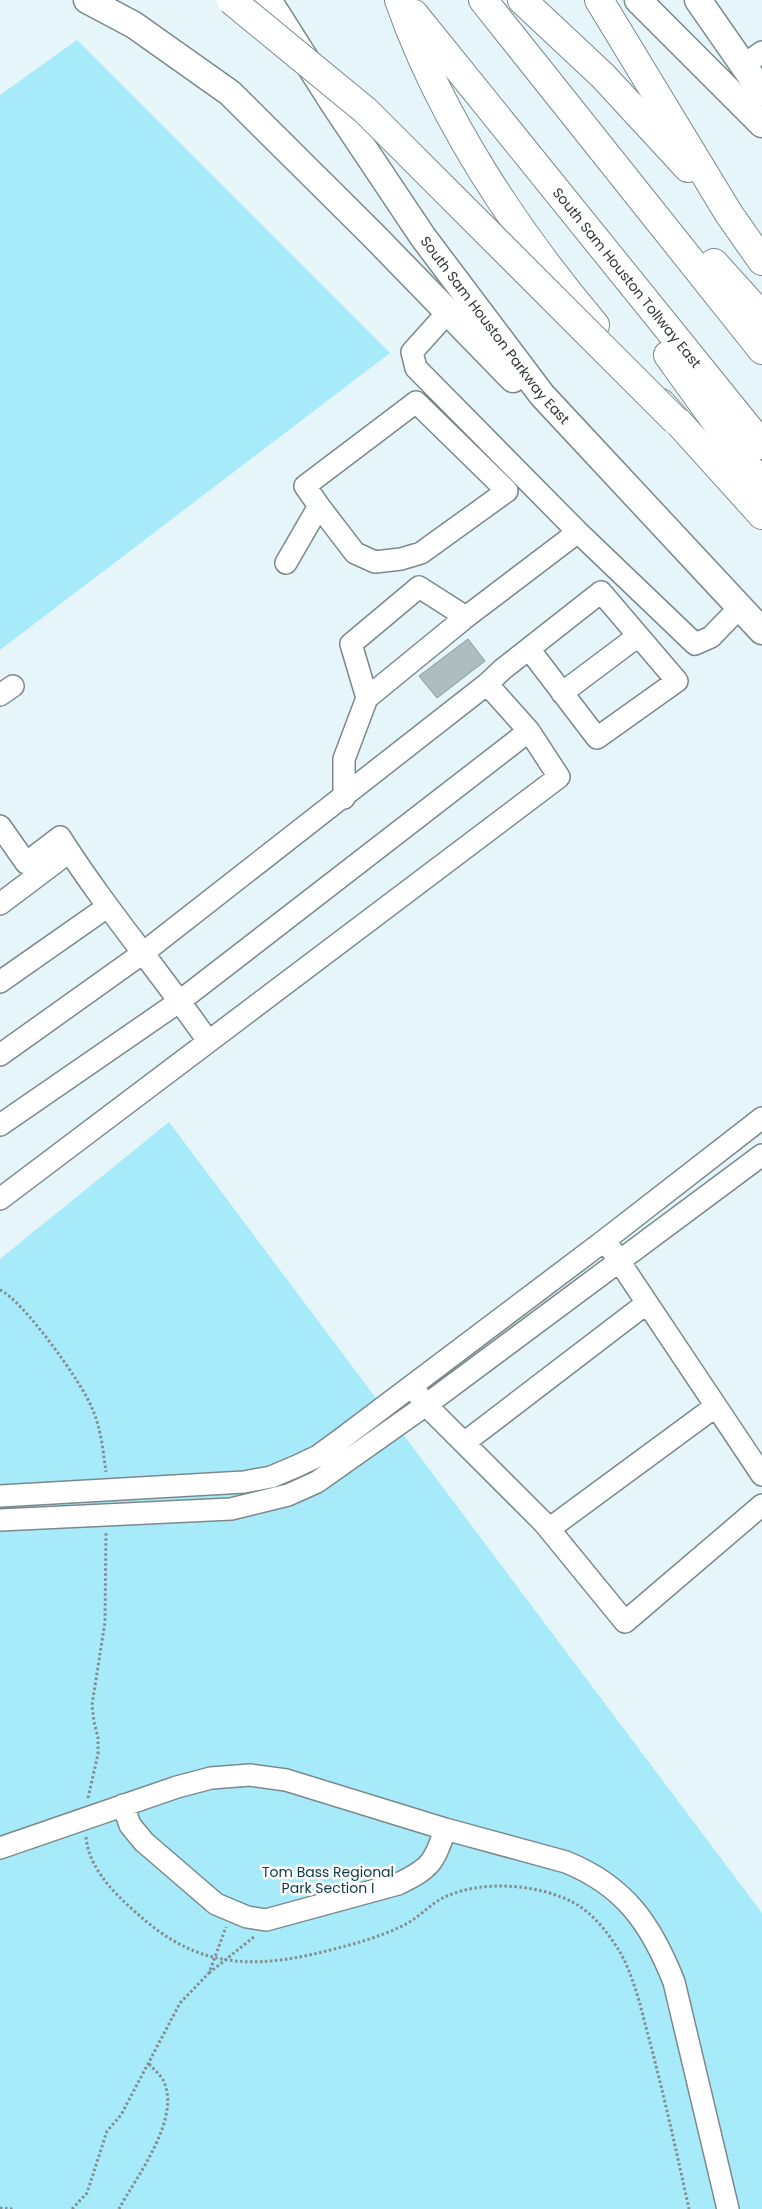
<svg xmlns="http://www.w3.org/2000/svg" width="762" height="2209" viewBox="0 0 762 2209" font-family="Poppins,sans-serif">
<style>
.green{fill:#a7eaf9}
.building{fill:#aebdc0;stroke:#8a999c}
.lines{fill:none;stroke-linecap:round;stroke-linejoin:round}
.minor-casing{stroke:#7b898c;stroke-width:24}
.major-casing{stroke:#7b898c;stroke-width:29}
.highway-casing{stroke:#7b898c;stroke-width:30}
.path{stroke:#848e91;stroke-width:3;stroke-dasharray:2.5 2.5;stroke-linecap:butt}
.minor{stroke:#fff;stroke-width:21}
.major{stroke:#fff;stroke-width:26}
.highway{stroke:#fff;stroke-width:28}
.highway-bridge-casing{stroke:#7b898c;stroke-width:30;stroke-linecap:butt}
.highway-bridge{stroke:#fff;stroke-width:28}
.labels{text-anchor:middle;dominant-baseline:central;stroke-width:5;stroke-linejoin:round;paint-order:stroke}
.street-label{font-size:14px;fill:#313739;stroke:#fff}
.park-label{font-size:14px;fill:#0c3a42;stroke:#fff}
</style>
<rect width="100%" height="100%" fill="#e6f5f9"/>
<!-- green -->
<path class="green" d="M77 40 390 353 0 650V95Z
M169 1122 762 1913V2209H0V1259Z"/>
<!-- building -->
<path class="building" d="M468 639 485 661 437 698 419 676Z"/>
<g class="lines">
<!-- minor casing -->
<g class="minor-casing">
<path id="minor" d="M744 65 762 52
M448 312 412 352 416 368 578 532 695 644 711 637 739 608
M286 563 319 506 305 486 416 402 507 491 421 553 401 559 375 562 355 553 319 506
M466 617 419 587 351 644 367 698 466 617 578 532
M562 693 638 636
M0 695 13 686
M344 798V759L367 698
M0 826 26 863 60 837C105 908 160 972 208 1041
M0 904 69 852
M0 982 107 907
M0 1055 143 953 487 684 503 669 601 592 677 681 597 738 529 649
M0 1125 180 1001 529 731 487 684
M0 1199 559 777 529 731
M611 1249 762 1475
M417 1393 426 1405 544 1523 625 1622 762 1505
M464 1443 647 1303
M0 1496 244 1482 271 1477 297 1466 318 1456 340 1440 605 1240 762 1118
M0 1520 231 1509 288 1495 317 1482 426 1405 762 1155
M549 1529 716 1406
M123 1805 130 1825 144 1842 216 1904 247 1917 266 1920 398 1884C429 1869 435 1863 445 1829
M0 1848 177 1787 211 1778 250 1775 286 1780 445 1829 566 1862C625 1886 651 1924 674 1982L728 2209"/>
</g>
<!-- major casing -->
<g class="major-casing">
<g id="major">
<path d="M87 0 134 25 230 93 373 235 513 379"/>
<path id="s1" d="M268 0 334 104 423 237 542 395 762 631"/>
<path d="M638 0 762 124"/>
<path d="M698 0 762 92"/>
</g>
</g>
<!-- highway casing -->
<g class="highway-casing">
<g id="highway">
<path d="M399 0C440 117 515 230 595 325"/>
<path d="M483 0 762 350"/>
<path d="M522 0 603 76 688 168"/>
<path d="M599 0 729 214 762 261"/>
<path id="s2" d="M414 14 762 445"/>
<path d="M714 263 762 316"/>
<path d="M668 355 762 486"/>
<path d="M661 403 762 515"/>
</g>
</g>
<!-- path -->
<path class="path" d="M0 1290C23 1300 82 1383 92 1408 101 1428 103 1451 106 1472
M88 1798 98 1754V1737L94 1722 92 1705 105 1622 106 1532
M86 1837C89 1872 121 1900 147 1922 208 1973 267 1967 338 1948 361 1942 385 1935 406 1924 421 1916 432 1902 447 1896 483 1880 540 1884 574 1903 593 1913 609 1934 620 1952 636 1981 642 2014 651 2046 665 2100 677 2154 689 2209
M209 1973 255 1936
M0 2208 13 2209
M72 2209 87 2193 107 2131 121 2115 180 2003 209 1973 226 1927
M119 2209C136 2177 184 2116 162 2078 158 2073 153 2068 149 2064"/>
<!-- minor -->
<use href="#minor" class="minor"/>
<!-- major -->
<use href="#major" class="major"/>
<!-- highway -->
<use href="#highway" class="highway"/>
<!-- highway-bridge casing -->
<g class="highway-bridge-casing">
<path id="highway-bridge" d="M231 0 366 111 676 421"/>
</g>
<!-- highway-bridge -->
<use href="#highway-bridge" class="highway-bridge"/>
</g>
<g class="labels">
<!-- street labels -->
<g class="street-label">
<text stroke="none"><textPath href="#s2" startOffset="339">South Sam Houston Tollway East</textPath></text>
<text stroke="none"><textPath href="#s1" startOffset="401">South Sam Houston Parkway East</textPath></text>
</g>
<!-- park labels -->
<g class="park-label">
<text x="328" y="1872">Tom Bass Regional<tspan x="328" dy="16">Park Section I</tspan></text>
</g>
</g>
</svg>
